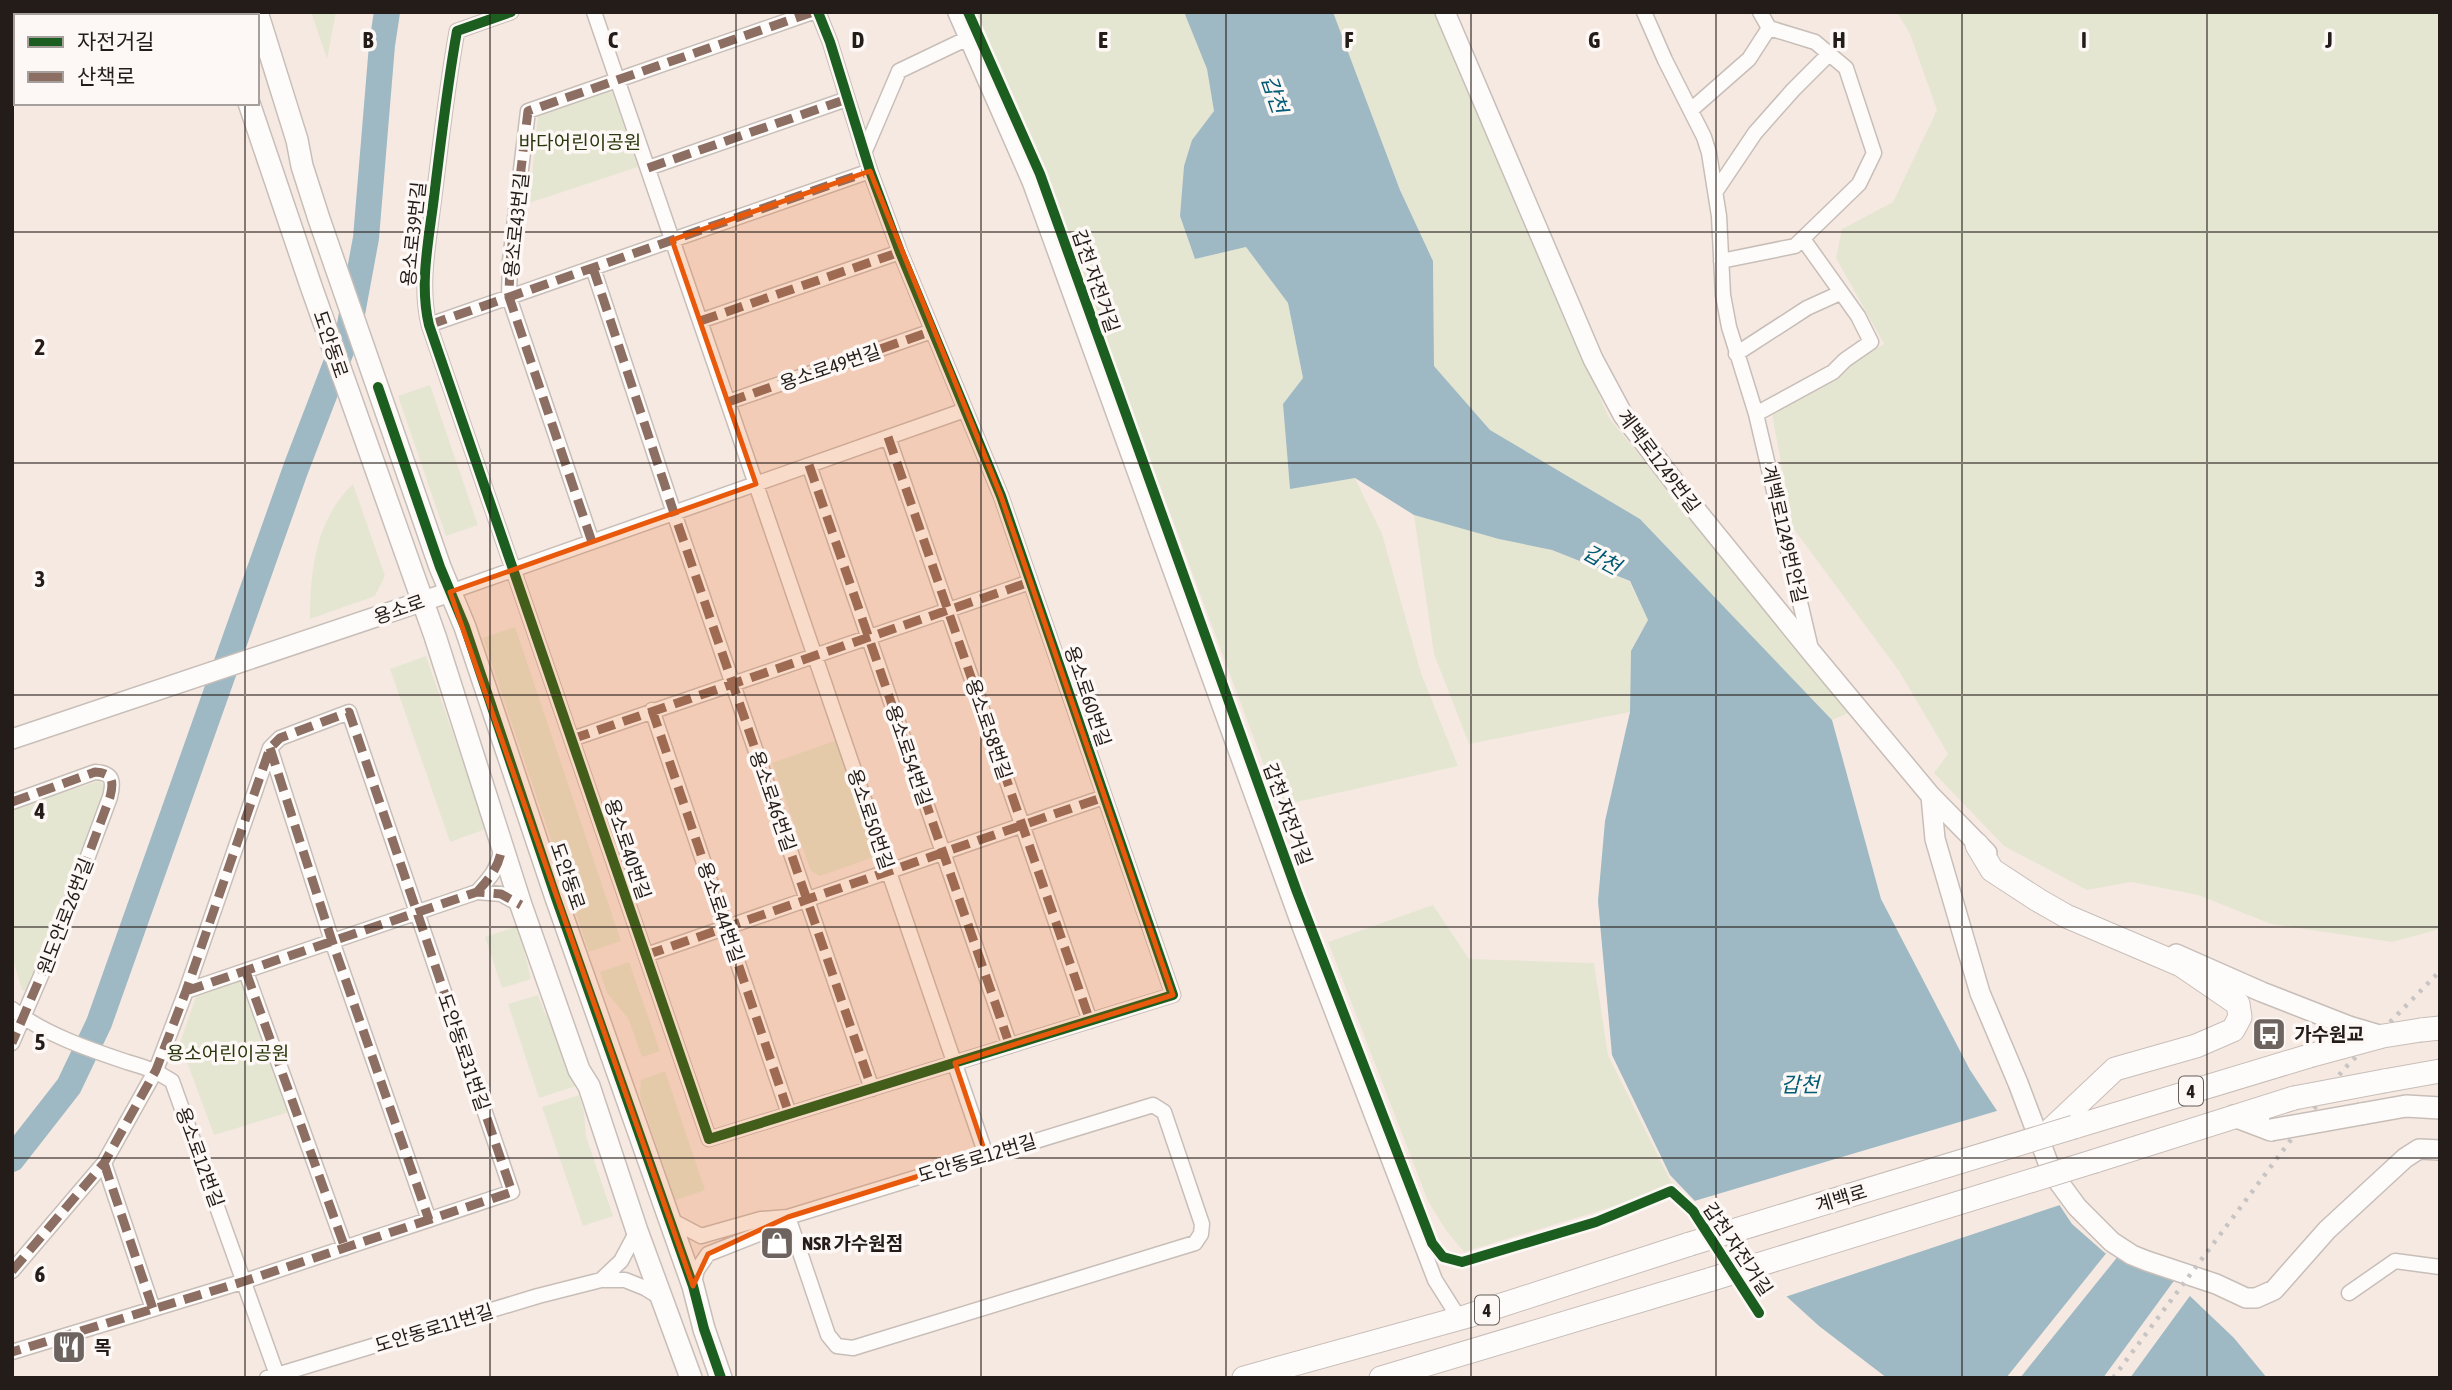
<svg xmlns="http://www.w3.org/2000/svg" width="2452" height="1390" viewBox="0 0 2452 1390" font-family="'Asap Condensed','Noto Sans KR',sans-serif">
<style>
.green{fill:#e5e6d2}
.water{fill:#9eb9c3}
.pier{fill:#f6e9e2}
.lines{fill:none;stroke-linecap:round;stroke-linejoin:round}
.river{stroke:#9eb9c3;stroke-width:26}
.minor-casing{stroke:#c8beb8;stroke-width:17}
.tertiary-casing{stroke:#c8beb8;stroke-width:22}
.secondary-casing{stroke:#c8beb8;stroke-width:24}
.primary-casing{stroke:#c8beb8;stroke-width:25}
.minor{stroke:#fefcfb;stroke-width:14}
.tertiary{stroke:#fefcfb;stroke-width:19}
.secondary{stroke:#fefcfb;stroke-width:21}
.primary{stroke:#fefcfb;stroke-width:23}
.rail{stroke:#c7c4c3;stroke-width:4.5;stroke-dasharray:3.5 7;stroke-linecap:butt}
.tertiary-bridge-casing{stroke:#c8beb8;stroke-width:22;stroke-linecap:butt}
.secondary-bridge-casing{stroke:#c8beb8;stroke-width:24;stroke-linecap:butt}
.primary-bridge-casing{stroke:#c8beb8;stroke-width:25;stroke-linecap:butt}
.tertiary-bridge{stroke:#fefcfb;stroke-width:19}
.secondary-bridge{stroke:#fefcfb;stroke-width:21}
.primary-bridge{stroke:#fefcfb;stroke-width:23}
.quiet{stroke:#8d6e63;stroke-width:9;stroke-dasharray:18 9;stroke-linecap:butt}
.cycleway-casing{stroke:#fdf8f5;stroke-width:15}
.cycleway{stroke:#1b5e20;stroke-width:10}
.marked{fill:#e8590c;fill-opacity:0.2;stroke:#e8590c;stroke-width:5;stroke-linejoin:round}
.grid{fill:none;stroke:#241c18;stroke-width:2;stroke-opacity:0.55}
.labels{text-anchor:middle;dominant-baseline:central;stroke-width:7;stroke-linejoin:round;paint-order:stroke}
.shield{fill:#fdf8f5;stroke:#655e5a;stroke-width:2}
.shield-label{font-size:18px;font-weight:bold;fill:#241c18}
.park-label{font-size:19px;fill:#29370c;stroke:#fdf8f5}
.street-label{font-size:19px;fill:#241c18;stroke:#fdf8f5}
.poi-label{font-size:19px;font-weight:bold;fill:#241c18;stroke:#fdf8f5;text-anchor:start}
.water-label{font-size:21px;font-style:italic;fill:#005b75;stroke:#fdf8f5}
.grid-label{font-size:23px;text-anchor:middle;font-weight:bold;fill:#241c18;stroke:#fdf8f5;stroke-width:7;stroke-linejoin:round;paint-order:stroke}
</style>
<rect width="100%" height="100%" fill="#f6e9e2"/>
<!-- green -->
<path class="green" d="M311 12H336L327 59Z
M973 12H1184L1207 69 1214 111 1192 140 1184 166 1180 216 1195 259 1246 247 1288 303 1303 378 1283 404 1290 488 1355 478 1382 534 1421 673 1458 766 1279 806 1044 174Z
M1333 12H1434L1609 418 1849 713 1832 720 1640 519 1490 430 1434 366 1433 261 1400 190Z
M1897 12H2440V929L2392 942 2271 924 2198 895 2131 882 2087 890 2004 846 1934 773 1948 754 1899 671 1793 528 1772 414 1884 344 1836 258 1842 229 1893 202 1937 110 1910 34Z
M608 89 612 92 638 167 529 203 538 115Z
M430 385 478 525 446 536 398 396Z
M353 484 385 576 375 596 310 619C310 570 316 519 353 484Z
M1414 515 1499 538 1552 550 1629 581 1648 620 1631 651 1630 712 1469 744 1434 654Z
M515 627 621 941 589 952 483 638Z
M426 656 486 829 450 842 390 669Z
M837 740 877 850 871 858 820 876 811 871 772 763Z
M99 781 105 786 29 992 22 990 12 957V809Z
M1433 905 1469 959 1594 963 1608 1055 1674 1188 1464 1252 1445 1229 1428 1201 1328 942Z
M518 926 531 979 502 988 485 937Z
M629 962 660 1051 642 1057 628 1018 607 993 600 972Z
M243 977 293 1111 214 1135 180 1043 196 996Z
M538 995 545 1013 562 1044 576 1086 539 1098 508 1004Z
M665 1071 705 1190 675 1200 640 1096 641 1080Z
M579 1095 584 1112 586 1136 613 1216 583 1226 542 1107Z"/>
<!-- water -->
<path class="water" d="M1184 12H1333L1400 190 1433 261 1434 366 1490 430 1640 519 1832 720 1881 899 1970 1070 2072 1224 2105 1253 2171 1278 2234 1338 2267 1378H1887L1819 1326 1786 1296 1670 1175 1612 1055 1598 901 1605 821 1630 712 1631 651 1648 620 1630 581 1552 550 1499 539 1414 515 1355 478 1290 489 1283 404 1303 378 1288 303 1246 247 1195 259 1180 216 1184 166 1192 140 1214 111 1207 69Z"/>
<!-- pier -->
<path class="pier" d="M2000 1110 2063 1204 1782 1298 1691 1202Z
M2108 1251 2119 1255 2020 1378H2006Z
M2176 1278 2192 1293 2130 1378H2103Z"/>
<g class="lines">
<!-- river -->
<path class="river" d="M12 1159 69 1086 99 1023 296 468 349 330 366 238 382 45 387 12"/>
<!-- minor casing -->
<g class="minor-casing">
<path id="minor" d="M511 12 457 31C447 86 441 141 434 197 429 239 419 284 429 325L709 1139 1173 995 1001 496 900 252 870 171 830 42 818 12
M594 12 986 1155
M955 12 1030 183 1300 928 1435 1280 1459 1318
M1644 12 1665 60 1704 137 1709 153 1719 216 1723 295 1729 327 1756 414 1811 649
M1691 110 1749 59 1769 28
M864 153 899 71 966 39
M648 168 847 99
M1716 191 1755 133 1793 90 1830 53
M1721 261 1795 246 1859 184 1874 153 1846 68 1815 42 1769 28 1760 12
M593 268 674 513 872 1089
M700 321 900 252
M429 325 870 171
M1736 354 1807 308 1840 293
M728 402 932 331
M1756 414 1833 372 1845 360 1871 342 1858 316 1803 239
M888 437 1090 1021
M809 465 1010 1046
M592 542 509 297 510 261 528 111 813 12
M450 592 965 410
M652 710 789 1114
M572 739 1030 582
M270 748 332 941 429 1220
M12 802 95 772C113 773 114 781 110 797L61 929 12 1043
M477 892C490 878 499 868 501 849
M646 955 1104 797
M246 972 345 1248
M186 991 477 892 501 894 521 905
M12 1009C44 1034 88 1049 127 1062 144 1067 157 1071 172 1081L277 1375
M104 1163 153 1309
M669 1219 701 1236 761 1219 788 1217 1153 1105 1164 1112 1202 1224 1201 1234 1195 1243 853 1348 837 1346 828 1335 788 1217
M12 1271 104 1163 156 1070 186 991 270 748 280 738 349 712 512 1192 245 1281 12 1352
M601 1280 621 1261 637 1231
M693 1286 697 1270 708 1254 769 1230 787 1218
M2349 1293 2395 1261 2440 1267
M267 1378 538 1296 601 1280H625L645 1288 661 1298"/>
</g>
<!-- tertiary casing -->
<g class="tertiary-casing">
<path id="tertiary" d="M1445 12 1593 359 1623 415 1692 505 1812 653 1931 796 1987 853
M12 739 450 592
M1931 796 1935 839 1980 993 2018 1083 2052 1173 2077 1207 2112 1242 2132 1255 2147 1261 2216 1284 2246 1298H2256L2274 1290 2327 1230 2405 1158 2419 1149 2440 1150
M2176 954 2262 992 2349 1026"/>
</g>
<!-- secondary casing -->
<g class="secondary-casing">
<path id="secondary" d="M218 12 219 16
M257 12 297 140 302 166 319 219 440 567 465 627 556 898 693 1286 704 1329 721 1378
M249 103 311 286 435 636 521 905 579 1070 589 1086 637 1231 691 1378
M2361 1114 2406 1106 2440 1108
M2234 1116 2271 1130"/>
</g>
<!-- primary casing -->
<g class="primary-casing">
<path id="primary" d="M1977 845 1992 870 2038 900 2066 916 2181 965 2238 1004 2240 1017 2233 1030 2196 1046 2115 1069 2044 1136
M2421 1030 2440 1028
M2384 1081 2440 1071
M2074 1127 2309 1056
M2095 1161 2294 1098
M1244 1378 1468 1316 1690 1244
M1381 1378 1712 1279"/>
</g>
<!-- minor -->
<use href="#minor" class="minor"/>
<!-- tertiary -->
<use href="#tertiary" class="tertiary"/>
<!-- secondary -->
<use href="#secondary" class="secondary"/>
<!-- primary -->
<use href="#primary" class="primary"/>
<!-- rail -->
<path class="rail" d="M2113 1378 2343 1070 2440 971"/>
<!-- tertiary-bridge casing -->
<g class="tertiary-bridge-casing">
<path id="tertiary-bridge" d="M2349 1026 2383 1036"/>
</g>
<!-- secondary-bridge casing -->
<g class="secondary-bridge-casing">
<path id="secondary-bridge" d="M2271 1130 2361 1114"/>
</g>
<!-- primary-bridge casing -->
<g class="primary-bridge-casing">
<path id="primary-bridge" d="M2309 1056 2383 1036 2421 1030
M2294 1098 2384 1081
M1690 1244 2074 1127
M1712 1279 2095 1161"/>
</g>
<!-- tertiary-bridge -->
<use href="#tertiary-bridge" class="tertiary-bridge"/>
<!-- secondary-bridge -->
<use href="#secondary-bridge" class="secondary-bridge"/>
<!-- primary-bridge -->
<use href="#primary-bridge" class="primary-bridge"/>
<!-- quiet -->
<path class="quiet" d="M648 168 847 99
M593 268 674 513 872 1089
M700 321 900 252
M429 325 870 171
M728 402 932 331
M888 437 1090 1021
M809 465 1010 1046
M592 542 509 297 510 261 528 111 813 12
M652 710 789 1114
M572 739 1030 582
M270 748 332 941 429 1220
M12 802 95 772C113 773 114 781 110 797L61 929 12 1043
M477 892C490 878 499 867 502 847
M646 955 1104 797
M246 972 345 1248
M186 991 477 892 501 894 521 905
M104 1163 153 1309
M12 1271 104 1163 156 1070 186 991 270 748 280 738 349 712 512 1192 245 1281 12 1352"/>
<!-- cycleway casing -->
<g class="cycleway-casing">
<path id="cycleway" d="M511 12 457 31C447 86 441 141 434 197 429 239 419 284 429 325L709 1139 1173 995 1001 496 900 252 870 171 830 42 818 12
M968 12 1040 174 1297 892 1432 1243 1443 1257 1462 1262 1596 1222 1671 1191 1693 1211 1759 1313
M378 387 440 567 465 627 556 898 693 1286 704 1329 721 1378"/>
</g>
<!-- cycleway -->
<use href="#cycleway" class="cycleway"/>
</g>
<!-- marked area -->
<path class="marked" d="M870 171 1001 496 1173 995 955 1063 986 1155 788 1217 708 1254 693 1286 450 592 756 484 672 240Z"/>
<!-- grid -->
<path class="grid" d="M245 12V16M490 12V1378M736 12V1378M981 12V1378M1226 12V1378M1471 12V1378M1716 12V1378M1962 12V1378M2207 12V1378M245 103V1378M12 232H2440M12 463H2440M12 695H2440M12 927H2440M12 1158H2440"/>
<!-- icons -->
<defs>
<g id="bus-square" transform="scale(1.75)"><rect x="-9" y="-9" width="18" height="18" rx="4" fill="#6e645f" stroke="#fdf8f5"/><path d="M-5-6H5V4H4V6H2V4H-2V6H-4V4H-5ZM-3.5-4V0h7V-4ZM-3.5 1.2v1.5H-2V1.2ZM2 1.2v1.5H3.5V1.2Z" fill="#fff"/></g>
<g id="shop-square" transform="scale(1.75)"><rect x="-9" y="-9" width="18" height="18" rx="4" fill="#6e645f" stroke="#fdf8f5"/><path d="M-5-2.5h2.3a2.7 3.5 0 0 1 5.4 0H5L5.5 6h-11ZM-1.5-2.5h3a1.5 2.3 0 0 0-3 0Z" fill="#fff"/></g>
<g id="restaurant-square" transform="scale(1.75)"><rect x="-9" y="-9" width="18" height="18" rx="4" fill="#6e645f" stroke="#fdf8f5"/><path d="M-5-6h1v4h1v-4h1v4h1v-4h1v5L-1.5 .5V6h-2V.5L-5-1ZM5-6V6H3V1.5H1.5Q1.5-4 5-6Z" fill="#fff"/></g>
</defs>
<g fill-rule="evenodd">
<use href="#bus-square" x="2269" y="1034"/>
<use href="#shop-square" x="777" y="1243"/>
<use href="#restaurant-square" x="69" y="1347"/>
</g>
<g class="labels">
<!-- shield labels -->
<g class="shield">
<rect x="2179" y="1076.5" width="24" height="29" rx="5"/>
<rect x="1475" y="1295.5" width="24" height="29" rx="5"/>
</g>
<g class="shield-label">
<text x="2191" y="1091">4</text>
<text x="1487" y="1310">4</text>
</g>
<!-- park labels -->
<g class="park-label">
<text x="580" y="142">바다어린이공원</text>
<text x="228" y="1053">용소어린이공원</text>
</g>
<!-- street labels -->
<g class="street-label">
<text transform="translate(516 225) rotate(-84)">용소로43번길</text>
<text transform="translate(413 234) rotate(-84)">용소로39번길</text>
<text transform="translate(1096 281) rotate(71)">갑천 자전거길</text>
<text transform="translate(331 344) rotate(71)">도안동로</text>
<text transform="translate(830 367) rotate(-19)">용소로49번길</text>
<text transform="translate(1659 461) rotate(53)">계백로1249번길</text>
<text transform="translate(1785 534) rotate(77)">계백로1249번안길</text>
<text transform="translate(399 609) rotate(-19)">용소로</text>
<text transform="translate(1088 696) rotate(71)">용소로60번길</text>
<text transform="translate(989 729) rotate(71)">용소로58번길</text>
<text transform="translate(909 755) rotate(71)">용소로54번길</text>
<text transform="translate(773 801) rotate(71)">용소로46번길</text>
<text transform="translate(1288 814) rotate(70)">갑천 자전거길</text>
<text transform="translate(871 819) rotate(71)">용소로50번길</text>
<text transform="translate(628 849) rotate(71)">용소로40번길</text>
<text transform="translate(568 876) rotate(71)">도안동로</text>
<text transform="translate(721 912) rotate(71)">용소로44번길</text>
<text transform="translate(65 916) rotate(-69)">원도안로26번길</text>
<text transform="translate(464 1052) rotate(71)">도안동로31번길</text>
<text transform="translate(200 1157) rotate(70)">용소로12번길</text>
<text transform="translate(977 1158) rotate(-17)">도안동로12번길</text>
<text transform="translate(1841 1198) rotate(-17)">계백로</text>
<text transform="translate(1738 1249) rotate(56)">갑천 자전거길</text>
<text transform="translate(434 1328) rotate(-17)">도안동로11번길</text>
</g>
<!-- poi labels -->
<g class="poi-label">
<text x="2294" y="1034">가수원교</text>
<text x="802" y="1243">NSR 가수원점</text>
<text x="94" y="1347">목</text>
</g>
<!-- water labels -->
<g class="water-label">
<text transform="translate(1275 94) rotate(71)">갑천</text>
<text transform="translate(1602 559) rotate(28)">갑천</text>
<text x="1800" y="1084">갑천</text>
</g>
</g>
<g class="grid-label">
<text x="368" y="48">B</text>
<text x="613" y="48">C</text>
<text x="858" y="48">D</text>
<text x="1103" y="48">E</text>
<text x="1349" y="48">F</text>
<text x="1594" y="48">G</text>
<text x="1839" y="48">H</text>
<text x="2084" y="48">I</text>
<text x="2329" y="48">J</text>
<text x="40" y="355">2</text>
<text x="40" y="587">3</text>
<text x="40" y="819">4</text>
<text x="40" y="1050">5</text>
<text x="40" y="1282">6</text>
</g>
<!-- border -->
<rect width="2452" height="1390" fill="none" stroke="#241c18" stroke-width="28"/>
<!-- legend -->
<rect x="14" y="14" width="245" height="91" fill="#fdf8f5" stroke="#a6a09d" stroke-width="2"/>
<rect x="28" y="37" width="35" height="10" fill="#1b5e20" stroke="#a6a09d" stroke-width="2"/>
<text x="77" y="49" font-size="21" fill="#241c18">자전거길</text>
<rect x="28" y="72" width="35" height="10" fill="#8d6e63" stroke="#a6a09d" stroke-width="2"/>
<text x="77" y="84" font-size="21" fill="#241c18">산책로</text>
</svg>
